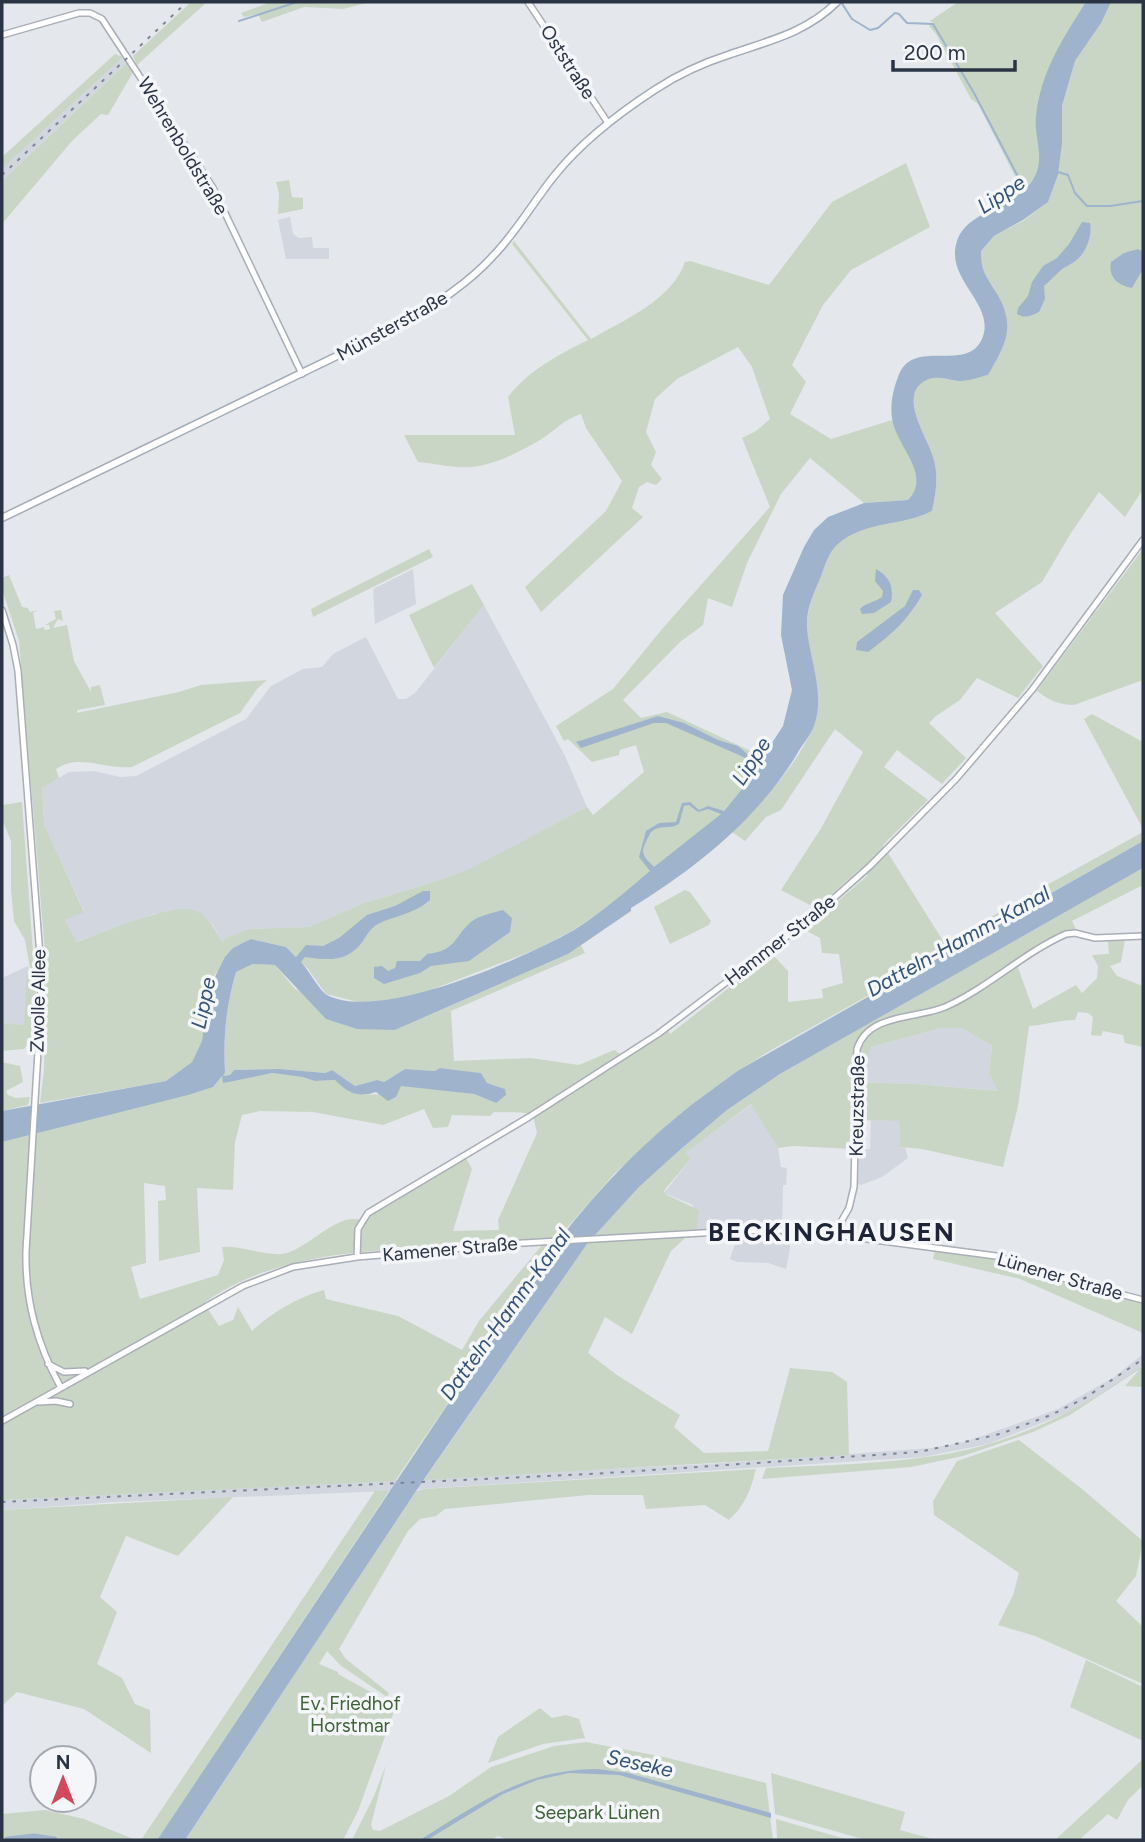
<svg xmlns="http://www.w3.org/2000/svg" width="1145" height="1842" viewBox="0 0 1145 1842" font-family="Figtree,sans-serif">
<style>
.built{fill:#d2d6de}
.green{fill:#c9d6c5;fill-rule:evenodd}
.water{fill:#9fb4cc;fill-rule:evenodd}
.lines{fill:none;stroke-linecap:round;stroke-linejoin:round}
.stream{stroke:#9fb4cc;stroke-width:2}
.river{stroke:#9fb4cc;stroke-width:7}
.secondary-casing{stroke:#a9aeb7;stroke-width:8}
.primary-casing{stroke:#a3abb8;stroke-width:9}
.secondary{stroke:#fff;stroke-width:5}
.primary{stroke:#fff;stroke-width:6}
.rail{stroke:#7d8696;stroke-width:2;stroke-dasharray:3.5 7;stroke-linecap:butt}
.labels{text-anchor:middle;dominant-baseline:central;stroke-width:7;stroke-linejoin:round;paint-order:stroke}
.street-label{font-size:19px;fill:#2b3445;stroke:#f4f6f9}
.park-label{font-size:19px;fill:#3f6138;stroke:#f4f6f9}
.water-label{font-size:21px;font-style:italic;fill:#34527a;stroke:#f4f6f9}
.district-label{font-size:26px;font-weight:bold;letter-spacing:2px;fill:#1d2536;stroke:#f4f6f9}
</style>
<rect width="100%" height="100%" fill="#e4e7ec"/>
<!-- built -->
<path class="built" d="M123 57 127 63 2 181V169Z
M290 217 293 234 299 238 312 237 313 248H329V259H286L278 220Z
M413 569 416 604 375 624 373 589Z
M484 605 565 756 587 807 467 870 431 883 364 903 309 927 250 929 222 943 213 925 204 916 154 914 75 942 65 920 84 911 44 824 42 788 69 772 94 771 120 777 136 776 246 719 271 686 303 669 322 667 333 654 366 637 398 699H406L415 693Z
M28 966 31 974 24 1025 2 1023V978Z
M941 1028H962L992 1046 989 1073 999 1091 917 1084 855 1082V1062L871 1047Z
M752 1104 778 1148 781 1167 787 1168 786 1185H783L782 1226 790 1231V1249L786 1269 768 1263 737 1262 730 1259 739 1233 696 1237 693 1205 664 1193 691 1159 684 1153Z
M871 1120 899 1121 900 1147 905 1148 908 1158 882 1177 861 1185 858 1184 859 1150 870 1149Z
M1143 1354V1364L1141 1366 1118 1383 1072 1411 988 1444 923 1457 389 1491 115 1502 2 1510V1500L709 1464 932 1448 965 1442 1058 1409 1114 1377Z"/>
<!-- green -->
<path class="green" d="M191 2H207L137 65 133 56Z
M271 2H371L343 9 304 7 262 22 258 14 244 17 241 13Z
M958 2H1143V489L1125 517 1099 492 1071 533 1042 582 995 613 1043 666 1018 698 977 678 960 700 936 716 929 723 966 758 942 784 897 750 884 767 928 800 883 845 945 944 1027 896 1143 832V841L773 1049 739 1070 679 1115 614 1174 566 1229 395 1481 2 1500V1142L142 1106 225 1072C223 1037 226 1006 236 972L253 964 275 965 295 989 395 1030 568 954 581 945 585 953 451 1011 454 1061 531 1058 579 1065 614 1050 627 1058 668 1031 670 1034 772 954 788 971V1002L823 998 822 989 843 983 839 954 822 953 820 938 805 930 868 875 860 869 816 908 781 890 820 830 863 752 835 729 781 810 766 817 745 841 732 832C761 803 797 766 813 727 828 692 806 658 807 622 808 606 814 592 820 577 825 566 829 552 838 544 865 520 901 527 932 511 936 493 939 475 933 457 927 436 895 392 929 379 941 375 949 381 961 381 969 381 980 377 988 375L997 293 981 270V251L994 236 1023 221 1048 202 1058 175 1062 144V106L1075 61 1089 40 1077 29 1051 159 1026 188 1022 181 1016 178 978 104 971 99 936 34 929 26 934 23 930 21ZM440 1068 481 1073 487 1083 504 1089 496 1103 474 1094 411 1086H401L397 1093C372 1094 355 1100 336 1080L315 1081 302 1077 274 1073 234 1080 223 1076 230 1075 234 1070 280 1069 325 1073 332 1070 355 1086 377 1080 384 1082 405 1069 435 1071ZM424 1109 433 1128 448 1127 452 1115 490 1116 494 1112C508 1113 519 1111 533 1115L537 1133 498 1220 499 1230 453 1231 472 1169 465 1156 364 1216 361 1220C336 1212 308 1250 282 1254 263 1256 242 1245 222 1247L224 1260 218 1275 140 1299 131 1267 146 1263 144 1183 165 1186 166 1200 158 1201 159 1261 200 1252 197 1188 233 1190 235 1142 242 1115 260 1111 313 1112 383 1125ZM547 1239 479 1321 462 1350 398 1316 326 1299 324 1290C298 1297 271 1313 252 1331L238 1307 233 1320 219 1326 204 1303C277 1251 369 1251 456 1246 486 1244 517 1239 547 1239Z
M115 54 123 57 2 169V157Z
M127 63 133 69 132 74 108 115 101 114 72 141 2 224V181Z
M906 163 930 227 851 270 823 305 792 365 806 382 790 414 831 439 892 420C899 436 919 469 917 485 916 492 912 496 908 500L864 503 810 458 781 494 747 563 732 607 708 598 703 625 680 642 623 700 641 718 667 712 755 753 764 755 754 774 719 817 660 863 609 906 575 929 537 949 415 996 362 1003 326 994 308 969 286 947 251 939 215 974 209 989 202 1041 192 1062 166 1081 40 1103 44 1070 46 964 19 641 2 589V578L9 575 22 607 28 608 30 612 38 610 33 613 36 629 44 627 45 630 50 629 49 625H45L56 619 54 611 61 610 63 621 58 619 53 628 67 625 74 661 91 692V687L100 685 105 705 77 710V713L179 692 201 685 267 680 257 689 240 713 132 767C106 770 79 753 56 769L59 778 42 788 44 824 84 912 65 920 76 942C100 934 171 903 193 910 208 914 215 930 222 942L228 937 250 929 309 927 364 903 431 883 467 870 587 807 593 815 644 772 636 745 620 750 619 755 592 762 568 739 564 741 556 726 613 689 663 628 770 507 742 438 756 431 770 419 752 367 738 347 677 379 655 399 646 432 656 452 651 465 662 479 656 485 647 482 639 487 632 508 643 517 541 612 525 587 606 511 622 481 586 428 581 414C564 419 555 431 540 440 516 454 485 470 457 467 444 466 431 463 418 462L404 435H515L508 397C529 370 558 355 588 340L512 244 514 241 591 339C624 320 672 300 685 262L690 261 769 285 832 202Z
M289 180 292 197 303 198V209L278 214 279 193 276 182Z
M429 549 433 557 313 617 311 609Z
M1143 549V680L1074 705C1059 705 1049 700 1037 691L1041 685Z
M472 584 484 605 434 668 409 615Z
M1092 714 1143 742V829L1084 719Z
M22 802 36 993 31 1039 24 1049 2 1051V1023L24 1025 27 975 31 974 25 940 14 921 11 890V841L2 819V805Z
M1143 868V885L1072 921 1077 931 1017 965 1033 1009 1076 985 1082 993 1097 978 1098 966 1092 955 1109 954 1108 941 1125 940 1121 962 1110 966 1117 976 1143 986V1047L1125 1043 1123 1035 1103 1031 1101 1036 1091 1035 1093 1017 1088 1013 1078 1012 1075 1020C1058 1020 1045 1025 1029 1026L1018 1106 1003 1167 922 1149 900 1147 899 1121 855 1120 854 1149 793 1146 778 1148 751 1104 685 1153 691 1159 666 1188 664 1192 667 1195 699 1210 696 1237 685 1238 671 1251 632 1334 605 1317 588 1353 617 1375 680 1415 674 1427 704 1453 768 1451 790 1368 832 1372 847 1382 849 1455 424 1480 587 1244 639 1187 681 1149 727 1110 780 1074ZM941 1028H962L992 1046 989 1073 998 1091 917 1084 855 1082 859 1061 865 1063 871 1047Z
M685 890 690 892 711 921 709 925 670 944 654 907Z
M2 1062 20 1066 23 1082 6 1091 8 1095 16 1098 30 1097 28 1105 2 1111Z
M936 1245 991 1255 1143 1299V1333L1020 1279 933 1259Z
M1141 1366V1368L1143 1367V1387L1125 1386 1140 1369 1070 1415 1033 1432 963 1456 911 1467 762 1479 766 1468C826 1465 888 1464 947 1454 1018 1441 1084 1409 1141 1366Z
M1019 1440 1082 1489 1143 1541 1136 1576 1116 1601 1143 1627V1684L1035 1636 998 1625 1013 1595 1019 1573 934 1515 933 1501 957 1461Z
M756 1469C751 1490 745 1505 729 1520L705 1505 646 1509 643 1495H588L445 1509 436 1516 420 1519 408 1531 339 1649 346 1659 389 1693 387 1697 340 1665 327 1651 319 1664 338 1672V1674L396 1706 358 1811 343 1840H185L416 1491 424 1489Z
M375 1491H389L157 1840H141Z
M233 1497 178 1556 126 1536 100 1597 117 1612 97 1664 122 1678 135 1704 150 1710 151 1753 84 1709 17 1692 2 1706V1510Z
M1086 1660 1143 1687V1741L1070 1707Z
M540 1708 552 1718 566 1715 579 1719 585 1738 543 1744 488 1763 498 1737Z
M586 1742 664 1757 766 1783 773 1840H508L498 1836 491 1840H352L374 1796 386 1765 371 1825 373 1830 380 1831 449 1796 491 1767 554 1746Z
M1143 1759V1785L1128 1800 1117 1820 1108 1814 1079 1840H1055Z
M771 1773 905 1812 900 1830 936 1840H866L775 1814Z
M45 1810 84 1819 136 1840H2V1814Z
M776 1819 849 1840 777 1839Z"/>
<!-- water -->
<path class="water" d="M1086 2H1111L1101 23 1075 61 1062 106V144L1058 175 1048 202 1023 220 994 236 981 251C981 272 985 274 996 292 1016 326 1007 342 988 375 980 377 969 381 961 381 950 381 941 375 929 379 895 392 927 436 933 457 939 475 936 493 932 511 901 527 866 520 838 544 829 552 825 565 821 576 814 593 806 609 807 627 809 660 826 693 814 726 810 736 802 745 797 754 758 819 695 869 631 908V911L568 954 395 1030 357 1029 326 1019 275 965 253 964 236 972C226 1006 223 1037 225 1072L223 1076 230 1075 234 1070 280 1069 325 1073 332 1070 355 1086 377 1080 384 1082 405 1069 435 1071 440 1068 481 1073 487 1083 505 1089 506 1095 496 1103 474 1094 401 1086 396 1097 388 1101 376 1092C358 1098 348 1093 335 1080L315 1081 302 1077 273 1073 223 1083 222 1076 213 1087 188 1095 2 1142V1111L166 1081 192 1062 202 1041 209 989 225 957 233 948 251 939 286 947 296 957 306 945 323 946 339 938 367 915 395 906 423 891H430V900C415 913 399 915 382 922 372 926 368 933 363 941 347 963 328 960 305 957L301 962C308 969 319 990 327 995 380 1023 524 958 574 930 601 913 625 892 650 871L639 857 646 831 659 823 676 822 682 803 690 802 699 810 708 806 724 811 754 774 751 761 739 755 666 723H654L581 748 576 742 658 716 684 723 718 740 738 746 752 758 764 755 783 726 792 690 781 635 783 595 804 547 814 530 828 517 864 503 908 500C933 475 895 445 892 418 890 404 893 390 898 377 912 336 966 374 982 339 997 304 944 280 957 241 968 208 1021 208 1036 174 1044 155 1034 137 1036 117 1040 73 1063 38 1086 2ZM689 805 698 812 708 809 721 814 654 867C639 853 641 851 651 832 660 824 669 830 679 824L684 806Z
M1082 222 1090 223C1093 236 1085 255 1074 262 1070 265 1064 267 1060 271 1054 276 1050 281 1044 286L1045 299 1039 312C1031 316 1025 319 1017 314L1018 308 1028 296 1032 282 1043 266 1057 258 1069 244Z
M1138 249 1143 252V269L1132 288C1118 285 1108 278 1111 262L1124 253Z
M876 569C890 577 894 587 891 602L874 613 862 614 860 609C865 603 875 602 882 597L883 591 875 581Z
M913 590H919L922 595C907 621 892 634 868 652L856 650 857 642 905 606Z
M1143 841V868L780 1074 727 1110 681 1149 639 1187 587 1244 418 1488 185 1840H157L544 1260C583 1206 628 1157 679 1115 698 1099 719 1085 739 1070Z
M503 910 512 918 510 932 469 961 431 966 420 973 384 984 374 978V967L382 966 388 971 395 968 397 961H420L427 954C457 951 454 936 471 922 480 915 493 913 503 910Z
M598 1769 628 1773 771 1813V1818L619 1775 569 1773 537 1780 503 1794 427 1840H420C479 1803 525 1769 598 1769Z"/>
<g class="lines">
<!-- stream -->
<path class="stream" d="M341 2H348
M841 2 852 19 870 30 878 28 895 13 899 14 907 23 933 24 974 93 1025 190
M239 21 297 2
M1058 172 1068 175 1075 193 1087 206H1110L1143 201"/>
<!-- river -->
<path class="river" d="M8 1840 34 1837 54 1840"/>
<!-- secondary casing -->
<g class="secondary-casing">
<path id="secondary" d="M528 2 608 123
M2 35 79 13H90L102 19 213 188 302 374
M2 610 13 645 18 671 41 969V1001L26 1251C25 1301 37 1344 61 1388
M834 1234 849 1208 854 1187 857 1049C868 1013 917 1019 945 1007 988 988 1023 953 1066 934L1075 933 1095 938 1143 936
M357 1257 358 1229 368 1213 529 1117 658 1034 815 915 870 866 956 779 1032 690 1143 540
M48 1364 64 1372 85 1371
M39 1402 56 1401 70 1404
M2 1421 243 1286 293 1267 357 1257 523 1243 738 1231 799 1230 996 1256 1078 1283 1143 1300"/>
</g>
<!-- primary casing -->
<g class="primary-casing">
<path id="primary" d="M2 518 405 323C437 303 469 283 494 255 517 231 534 201 555 175 583 140 619 113 656 89 679 74 703 63 728 55 768 41 806 33 837 2"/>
</g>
<!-- secondary -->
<use href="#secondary" class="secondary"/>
<!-- primary -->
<use href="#primary" class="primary"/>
<!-- rail -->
<path class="rail" d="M2 175 187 2
M2 1502 608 1473 919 1452 1000 1434 1051 1415 1085 1398 1143 1359"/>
</g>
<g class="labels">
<!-- street labels -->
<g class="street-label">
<text transform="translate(568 62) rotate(57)">Oststraße</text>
<text transform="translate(183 146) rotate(59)">Wehrenboldstraße</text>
<text transform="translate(392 326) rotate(-29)">Münsterstraße</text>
<text transform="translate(780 940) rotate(-38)">Hammer Straße</text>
<text transform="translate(38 1001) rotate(-89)">Zwolle Allee</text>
<text transform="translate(857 1106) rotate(-89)">Kreuzstraße</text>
<text transform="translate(450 1249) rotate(-5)">Kamener Straße</text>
<text transform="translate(1060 1276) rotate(16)">Lünener Straße</text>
</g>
<!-- park labels -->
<g class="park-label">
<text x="350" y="1703">Ev. Friedhof<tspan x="350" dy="22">Horstmar</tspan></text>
<text x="597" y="1812">Seepark Lünen</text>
</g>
<!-- water labels -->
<g class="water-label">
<text transform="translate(1001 194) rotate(-33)">Lippe</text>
<text transform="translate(751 761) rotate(-57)">Lippe</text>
<text transform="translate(958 941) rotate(-29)">Datteln-Hamm-Kanal</text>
<text transform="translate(203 1003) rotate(-78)">Lippe</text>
<text transform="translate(505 1314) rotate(-54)">Datteln-Hamm-Kanal</text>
<text transform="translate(640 1763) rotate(12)">Seseke</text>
</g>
<!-- district labels -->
<g class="district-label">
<text x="832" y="1232">BECKINGHAUSEN</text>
</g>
</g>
<!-- border -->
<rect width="1145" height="1842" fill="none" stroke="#2b3445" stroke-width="7"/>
<!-- north arrow -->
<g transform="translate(63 1779)"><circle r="33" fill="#f4f6f9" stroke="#a4a8b1" stroke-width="2"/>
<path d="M0-5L12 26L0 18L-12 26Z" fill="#d1495b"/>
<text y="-10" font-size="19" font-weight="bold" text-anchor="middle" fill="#2b3445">N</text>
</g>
<!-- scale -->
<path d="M893 60v10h122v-10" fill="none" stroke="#2b3445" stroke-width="3.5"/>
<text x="904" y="60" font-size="21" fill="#2b3445" stroke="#f4f6f9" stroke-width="5" paint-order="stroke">200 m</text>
</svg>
